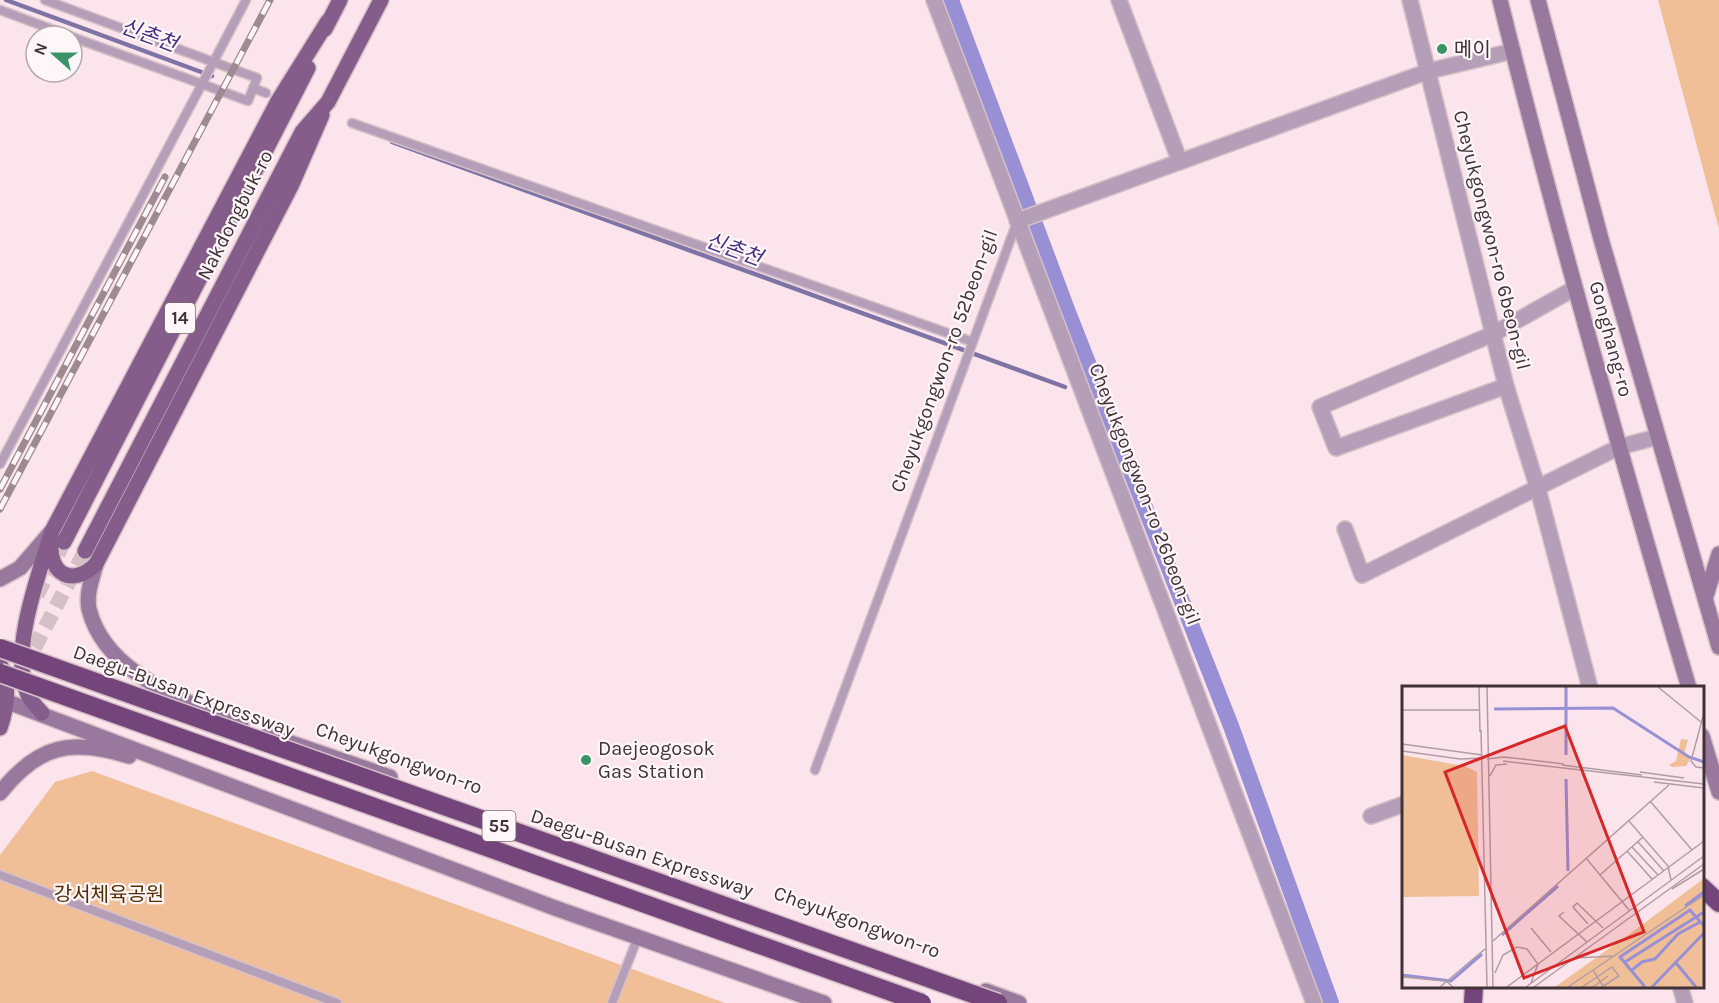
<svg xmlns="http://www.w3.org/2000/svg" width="1719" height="1003" viewBox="0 0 1719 1003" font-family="Karla,'Noto Sans KR',sans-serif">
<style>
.green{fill:#f0bf98}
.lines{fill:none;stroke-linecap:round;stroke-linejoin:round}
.stream{stroke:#7e73a5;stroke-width:4.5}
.canal{stroke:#988fd4;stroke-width:16}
.primary-tunnel{stroke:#d6c0c8;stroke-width:15;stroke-dasharray:15 8;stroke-linecap:butt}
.lane-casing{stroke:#d6c0c8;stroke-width:11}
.street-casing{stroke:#d6c0c8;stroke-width:18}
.secondary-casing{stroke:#d6c0c8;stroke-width:18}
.primary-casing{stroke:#d6c0c8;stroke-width:18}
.highway-casing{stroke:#d6c0c8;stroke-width:21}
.lane{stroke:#b59eb8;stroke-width:8}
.street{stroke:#b59eb8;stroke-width:15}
.secondary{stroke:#99789e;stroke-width:15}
.primary{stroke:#855d8b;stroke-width:15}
.highway{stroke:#74457b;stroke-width:18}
.rail-casing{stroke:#9d8b91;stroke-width:7}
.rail{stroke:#fef6f8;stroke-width:4.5;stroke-dasharray:14;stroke-linecap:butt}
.highway-bridge-casing{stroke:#d6c0c8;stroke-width:21;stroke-linecap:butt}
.highway-bridge{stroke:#74457b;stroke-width:18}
.poi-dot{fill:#3a9267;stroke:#fef6f8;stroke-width:2}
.labels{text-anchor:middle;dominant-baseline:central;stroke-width:4.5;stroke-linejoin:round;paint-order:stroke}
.shield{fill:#fef6f8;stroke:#796d71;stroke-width:1.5}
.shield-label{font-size:18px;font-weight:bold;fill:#403237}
.poi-label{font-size:20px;fill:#403237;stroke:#fef6f8;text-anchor:start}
.street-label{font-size:20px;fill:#403237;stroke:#fef6f8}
.park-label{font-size:20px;fill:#542d01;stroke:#fef6f8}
.water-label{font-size:21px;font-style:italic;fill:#422f81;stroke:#fef6f8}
.inset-river{fill:none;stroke:#988fd4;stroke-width:3}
.inset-road{fill:none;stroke:#b09da4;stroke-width:1.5}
.view{fill:#d62828;fill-opacity:0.15;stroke:#d62828;stroke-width:3}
.inset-edge{fill:none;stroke:#403237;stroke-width:3}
</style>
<rect width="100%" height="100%" fill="#fbe4ec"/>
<!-- green -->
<path class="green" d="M1658 0H1719V229Z
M92 771 725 1003H0V855L55 782Z"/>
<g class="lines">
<!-- stream -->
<path class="stream" d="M6 0 212 76
M392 142 1065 387
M1092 397 1103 400"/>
<!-- canal -->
<path class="canal" d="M951 0 1068 312 1231 726 1331 1003"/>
<!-- primary-tunnel -->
<path class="primary-tunnel" d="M37 595 64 542
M24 668 85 551"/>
<!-- lane casing -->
<g class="lane-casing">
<path id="lane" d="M45 0 257 78 248 101 202 84 246 0
M0 10 70 36
M253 88 266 93
M352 123 973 342
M0 464 202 84 72 37
M815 770 1017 222
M0 875 337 1003
M612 1003 638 937"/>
</g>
<!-- street casing -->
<g class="street-casing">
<path id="street" d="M934 0 1314 1003
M1119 0 1180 162
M1410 0 1506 386 1538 489 1590 688
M1017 221 1429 71 1513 51
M1506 386 1336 448 1320 407 1493 334 1575 288
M1345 529 1362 575 1619 447 1657 437
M1371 816 1404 804
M1680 986 1685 1003"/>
</g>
<!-- secondary casing -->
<g class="secondary-casing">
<path id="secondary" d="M1500 0C1557 231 1622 460 1689 688
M1538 0 1601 239 1719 647
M96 564C92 579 86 594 89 609 105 675 187 700 241 726
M0 579 20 568 52 531
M1705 599 1719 554
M0 699 555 908 824 1003
M268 735 390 777
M1702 736 1719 792
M0 793C38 745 71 738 129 756
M986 991 1019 1003"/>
</g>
<!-- primary casing -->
<g class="primary-casing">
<path id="primary" d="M325 29 340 0
M64 542 308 68
M51 543C49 575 73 587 96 564L292 184 322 115
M85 551 302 132 328 102 381 0
M0 664C10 684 7 708 0 728
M42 713C38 708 31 702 28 695 9 652 39 574 52 531L278 101 328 21"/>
</g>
<!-- highway casing -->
<g class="highway-casing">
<path id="highway" d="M1702 887 1719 903
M1473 1003 1474 986"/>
</g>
<!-- lane -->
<use href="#lane" class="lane"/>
<!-- street -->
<use href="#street" class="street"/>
<!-- secondary -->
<use href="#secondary" class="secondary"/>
<!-- primary -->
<use href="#primary" class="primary"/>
<!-- highway -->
<use href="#highway" class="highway"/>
<!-- rail casing -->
<g class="rail-casing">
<path id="rail" d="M0 489 165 177
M0 509 270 0"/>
</g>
<!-- rail -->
<use href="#rail" class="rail"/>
<!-- highway-bridge casing -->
<g class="highway-bridge-casing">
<path id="highway-bridge" d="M0 648 998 1003
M0 673 922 1003"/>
</g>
<!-- highway-bridge -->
<use href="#highway-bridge" class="highway-bridge"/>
</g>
<!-- markers -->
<g class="poi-dot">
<circle cx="1442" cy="49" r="6"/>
<circle cx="586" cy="760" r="6"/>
</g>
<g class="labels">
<!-- shield labels -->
<g class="shield">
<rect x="165" y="303" width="30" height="30" rx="4.5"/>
<rect x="482.5" y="811" width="33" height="30" rx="4.5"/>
</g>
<g class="shield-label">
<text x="180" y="318">14</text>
<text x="499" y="826">55</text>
</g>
<!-- poi labels -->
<g class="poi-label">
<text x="1454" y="49">메이</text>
<text x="598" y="748">Daejeogosok<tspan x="598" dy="23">Gas Station</tspan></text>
</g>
<!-- street labels -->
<g class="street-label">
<text transform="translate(235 215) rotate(-63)">Nakdongbuk-ro</text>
<text transform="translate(1492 240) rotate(76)">Cheyukgongwon-ro 6beon-gil</text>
<text transform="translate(1611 339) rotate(75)">Gonghang-ro</text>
<text transform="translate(944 361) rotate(-70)">Cheyukgongwon-ro 52beon-gil</text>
<text transform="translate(1145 494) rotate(69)">Cheyukgongwon-ro 26beon-gil</text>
<text transform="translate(184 691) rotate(20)">Daegu-Busan Expressway</text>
<text transform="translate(399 758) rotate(20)">Cheyukgongwon-ro</text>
<text transform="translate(642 853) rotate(19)">Daegu-Busan Expressway</text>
<text transform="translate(857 922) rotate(20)">Cheyukgongwon-ro</text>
</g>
<!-- park labels -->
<g class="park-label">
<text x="109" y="894">강서체육공원</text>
</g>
<!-- water labels -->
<g class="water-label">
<text transform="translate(149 35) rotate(20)">신촌천</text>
<text transform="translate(734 249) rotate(20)">신촌천</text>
</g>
</g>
<!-- overview -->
<g transform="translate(1402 686)">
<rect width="302" height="302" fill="#fbe4ec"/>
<path d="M279 53 286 54 282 68 288 73 284 80 270 81 267 79 274 75ZM0 69 62 80 75 86 77 210 0 211ZM301 193V301H153L233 244Z" fill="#f0bf98"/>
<path class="inset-river" d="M92 23 211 22 287 71 302 76M164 69V1M164 93 166 185M283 220 302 206M100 249 156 200M223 276 302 226M274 277 294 301M230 284 240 276 253 273 276 248 298 236M0 289 49 295 80 268M243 301 218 271 288 224 302 240M250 301 302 247"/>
<path class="inset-road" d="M77 1 78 46M85 1 91 301M256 1 299 36M0 24H77M302 27 289 75 294 81 302 82M79 44 85 301M0 58 80 69M0 65 58 73 82 72M85 73 102 71 162 78M101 75 302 98M160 79 240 89M238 86 282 92M88 90 94 79 105 78M252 96 302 102M248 115 290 164M226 134 266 180 269 194M236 156 262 185M230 161 256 189M225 165 250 193M184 172 227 224M198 189 241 151M270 203 302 183M162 226 157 230 185 256M186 238 171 221 175 217 201 242M129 242 149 266M91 255 267 99M172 272 213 270M191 284 201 300M93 287 101 269 115 261 125 263 136 278 129 297M0 291 44 295 51 301M38 301 83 263M105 301 302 155M124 301 302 170M132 301 302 178M166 301 302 209M180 301 210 281 217 290 200 301M191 301 206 290"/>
<path class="view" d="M163 40 242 246 122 292 43 86Z"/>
<rect width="302" height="302" class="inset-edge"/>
</g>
<!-- north arrow -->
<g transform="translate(54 54) rotate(291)"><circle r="28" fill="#fef6f8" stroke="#b2a8ab" stroke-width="1.5"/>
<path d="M0-4.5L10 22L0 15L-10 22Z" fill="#3a9267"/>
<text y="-9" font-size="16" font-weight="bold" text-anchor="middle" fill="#403237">N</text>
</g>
</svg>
